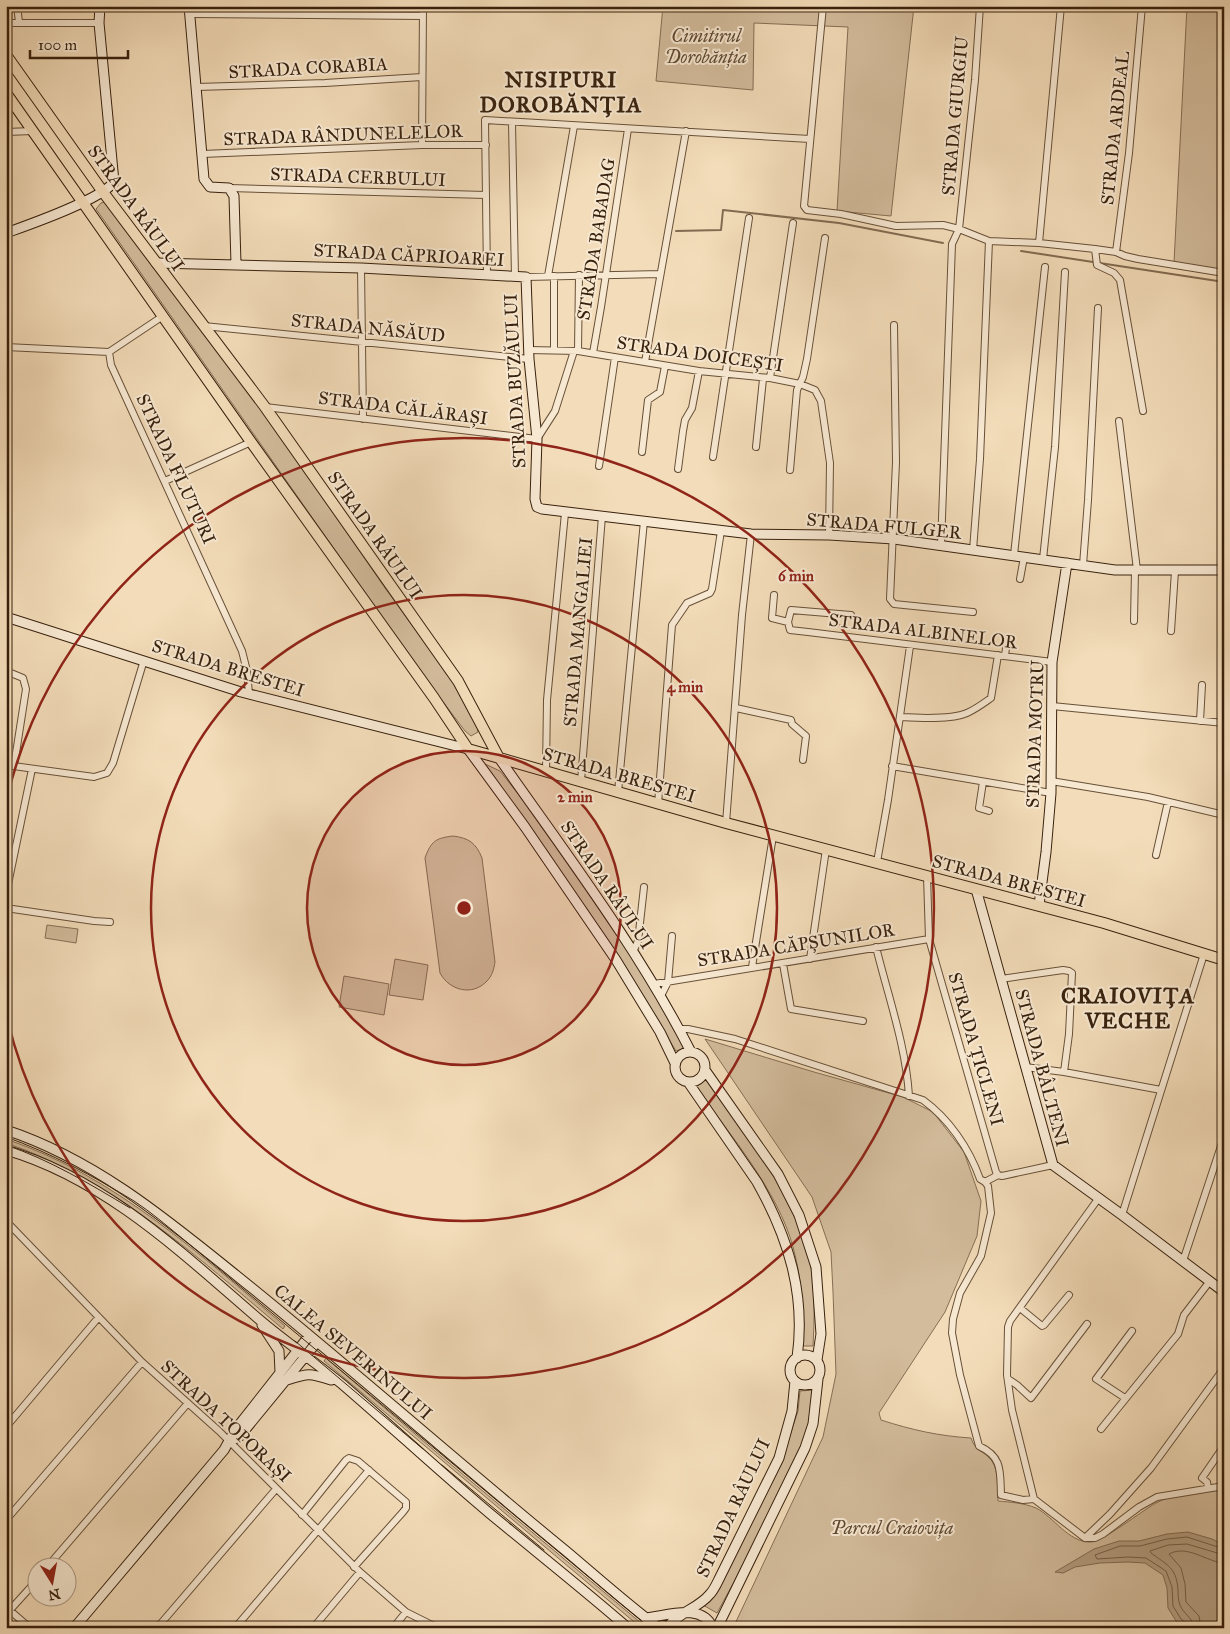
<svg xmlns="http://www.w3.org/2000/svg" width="1230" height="1634" viewBox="0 0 1230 1634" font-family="'IM FELL Great Primer',serif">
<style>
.green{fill:#d3bc9c;stroke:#866e54}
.water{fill:#b39c7f;stroke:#826b51}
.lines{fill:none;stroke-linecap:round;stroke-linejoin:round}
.shore{stroke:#765e46;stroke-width:1}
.stream{stroke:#826b51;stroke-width:2}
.street-casing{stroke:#675038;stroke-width:8}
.secondary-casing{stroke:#38210d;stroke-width:11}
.primary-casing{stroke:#38210d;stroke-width:12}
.street{stroke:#f7e8d2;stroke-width:6}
.secondary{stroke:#f7e8d2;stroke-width:9}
.primary{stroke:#f3dcb9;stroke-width:10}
.tram{stroke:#38210d;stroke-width:1}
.ring{fill:none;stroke:#8f2418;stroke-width:2.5}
.labels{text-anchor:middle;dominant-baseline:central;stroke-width:4;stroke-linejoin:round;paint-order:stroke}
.park-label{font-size:18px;font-style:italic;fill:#5f4831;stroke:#f7e8d2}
.street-label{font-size:18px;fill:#38210d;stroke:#f7e8d2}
.district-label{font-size:22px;font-weight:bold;letter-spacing:1px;fill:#38210d;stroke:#f7e8d2}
.centre{fill:#8f2418;stroke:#f7e8d2;stroke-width:2.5}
.ring-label{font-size:15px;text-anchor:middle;font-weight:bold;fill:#8f2418;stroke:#f7e8d2;stroke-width:4;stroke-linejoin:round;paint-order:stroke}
</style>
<rect width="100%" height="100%" fill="#f3dcb9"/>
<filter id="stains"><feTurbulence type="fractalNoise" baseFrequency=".004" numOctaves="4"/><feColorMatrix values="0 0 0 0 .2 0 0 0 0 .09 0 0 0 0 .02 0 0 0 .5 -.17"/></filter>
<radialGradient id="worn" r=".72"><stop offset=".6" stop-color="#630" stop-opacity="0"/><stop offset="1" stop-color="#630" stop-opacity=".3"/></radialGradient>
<!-- green -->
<path class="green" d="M663 6H914L891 216 837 211 848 27 754 23 753 90 656 81Z
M1187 6H1224V272L1174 263Z
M105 202 271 422 385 588 461 693 477 725 478 732 471 736 465 731 419 670 96 209 101 203Z
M485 764 500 771 537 818 630 954 687 1047 676 1051 620 959Z
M453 836C469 838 476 843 482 858L495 962C494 969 492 976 487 981 472 997 449 990 440 973L425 858C431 841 436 838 453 836Z
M47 925 78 929 76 943 45 938Z
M395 959 428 965 423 1000 389 995Z
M344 976 389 984 384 1015 339 1007Z
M705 1039 814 1072 903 1097 933 1112 964 1152 981 1201 977 1236 945 1312 879 1413 881 1420C912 1430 939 1436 971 1438 976 1453 984 1450 992 1461 999 1471 997 1489 998 1501 1010 1502 1024 1503 1036 1508 1054 1517 1068 1542 1090 1542 1101 1543 1143 1510 1156 1503 1171 1494 1205 1492 1224 1489V1628H733L823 1437 836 1374 833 1292 831 1252 812 1197Z
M708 1078C747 1135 792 1191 809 1259 810 1266 813 1274 813 1281 815 1303 814 1325 813 1346H803C804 1312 802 1280 793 1247 778 1191 730 1135 696 1087Z
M6 1139C115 1176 199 1254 285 1326L283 1329C197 1257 114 1180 6 1143Z
M326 1358 442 1457 647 1628H641L633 1621 324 1361Z
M813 1390 808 1428 795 1462 734 1582 717 1613 703 1605 782 1459 798 1411 800 1391Z"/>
<!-- water -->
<path class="water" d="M1188 1532 1212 1539 1224 1545V1628H1190L1178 1624 1168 1608 1167 1588 1163 1575 1145 1563 1128 1562 1100 1563 1075 1567 1063 1573 1055 1572 1094 1549 1119 1541H1139L1167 1534Z"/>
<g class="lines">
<!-- shore -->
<path class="shore" d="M1187 1628 1186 1623 1181 1619 1173 1606 1172 1587 1166 1571 1146 1558 1128 1557 1097 1559 1095 1555 1120 1546H1140L1167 1539 1187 1537 1224 1549
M1194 1628C1193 1617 1183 1614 1180 1605 1178 1600 1178 1594 1178 1589 1176 1567 1167 1565 1151 1553L1150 1551 1168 1545 1187 1544 1224 1555
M1201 1628 1199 1616 1186 1602 1185 1584 1181 1568 1169 1554C1188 1544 1206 1562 1224 1563"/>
<!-- stream -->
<path class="stream" d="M676 231 721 230 723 210 839 223 943 243
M1021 251 1224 282"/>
<!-- street casing -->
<g class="street-casing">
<path id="street" d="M17 6 19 22
M823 6 804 206 807 210 841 214 896 226 943 225 959 229 989 241 1039 243 1095 249 1116 252 1125 256 1138 259 1224 273
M189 14 423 16
M6 23H99
M196 87 325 83 422 77
M512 123 515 277
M6 132 33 131
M422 145 423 6
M202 154 422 145H486
M229 188 486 195
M1039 243 1061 6
M1095 249 1097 265 1114 273 1120 280 1143 411
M1116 252 1129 153 1142 6
M361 268 363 419
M487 276 485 120 810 139
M548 276 574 126
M526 277 660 274
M894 325 896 462 890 599 894 604 973 612
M204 326 529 359
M6 347 109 352
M529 350 578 351 699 371 770 378 800 384 815 390 821 401 830 463 829 535
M554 350V276
M578 351 579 275
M109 352 111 365 242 651 247 671 249 694
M109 352 163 316
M593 353 601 307 628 129
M645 362 686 131
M770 378 793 223
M265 407 537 439 555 411 574 351
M1119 421 1137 570
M756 447 763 379
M642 452 648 400 660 392 665 366
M713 457 749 218
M599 466 615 357
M678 469 683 431 685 420 692 408 699 371
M790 470 797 390 803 377 807 359 825 238
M165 481 251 442
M941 545 952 244 959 229 975 80 980 6
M973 550 980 459 989 241
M1014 555 1045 267
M1043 559 1055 447 1065 272
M1083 565 1088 500 1098 308
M1020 579 1024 557
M774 595 772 618 788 622
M851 615 791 610 788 622 790 630 808 632 1052 662
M1134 621 1135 570
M1171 631 1175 571
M1005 656 1007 640
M6 671 23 678 26 689 14 766
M1052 706 1224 723
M736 708 791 720 792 724 806 736 803 760
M900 717C918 718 951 720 967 713 976 709 984 703 991 698L998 655
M1200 721 1202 685
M6 765 94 777 107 773 113 763 144 660
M892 766 1051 793
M546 772 547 700 565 513
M581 781 602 516
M1051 781 1148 797 1224 815
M983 782 979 808 989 811
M618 792 644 521
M658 804 672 625 687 603 710 593 712 589 721 531
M726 823 742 615 751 534
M1156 855 1168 802
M877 862 888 800 910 646
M927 876 929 939 996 1172 998 1175
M6 894 32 769
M6 908 94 921 110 922
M876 947C888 996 906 1046 909 1096
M633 952 638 941 644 887
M810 959 826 849
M783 964 791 1009 863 1021
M752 967 773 836
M1001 979 1063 970 1069 971 1072 973 1069 1034 1064 1072
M654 984 929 939
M661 996 668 982 672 936
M680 1029H688L735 1039 923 1100C949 1119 969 1148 980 1179L985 1182 988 1186 991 1213 981 1256 960 1293 953 1319 952 1333 960 1375 979 1446C1003 1457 1000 1472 1001 1495L1023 1500 1034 1499
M1025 1067 1064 1072 1161 1090
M985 1182 998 1175 1002 1176 1053 1165
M1122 1215 1204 954
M6 1221 142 1362 219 1431 360 1572 406 1612 438 1628
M1183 1261 1224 1137
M1020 1308 1042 1326 1044 1325 1069 1295
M1008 1379 1017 1385 1031 1398 1087 1324
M1125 1398 1096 1379 1132 1331
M6 1427 98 1318
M1101 1429 1178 1334 1184 1315 1210 1281
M1208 1488 1207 1482 1202 1478 1224 1446
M302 1515 346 1460 349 1458 358 1461 406 1502V1508L403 1512 354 1567
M6 1520 142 1362
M1085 1538 1034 1499 1012 1410 1007 1375 1008 1327 1010 1321 1098 1199
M1085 1538 1110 1514 1151 1468 1224 1368
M1085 1538H1095L1103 1534 1139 1507 1157 1497 1224 1486
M48 1566 188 1403
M6 1607 30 1628
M10 1610 38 1579
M157 1628 276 1489
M235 1628 369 1470
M313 1628 360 1572
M393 1628 406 1612"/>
</g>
<!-- secondary casing -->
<g class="secondary-casing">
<path id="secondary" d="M189 6 204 179 210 187 229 188 234 196 236 264
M6 233C31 224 100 200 114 182L99 23 100 6
M156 263 361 268 526 277 529 359 537 439 535 499 537 507 542 509 751 534 829 535 894 539 1115 570H1224
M6 617 241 692 468 749 525 827 616 960 660 1032 675 1063
M499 758C566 854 638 948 691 1052
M976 889 1053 1165 1122 1215 1224 1292
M1039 905 1046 852 1051 793 1052 662 1067 563
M675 1067a15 15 0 1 1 30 0a15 15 0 1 1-30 0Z
M705 1070 778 1174 799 1215 816 1267 821 1334 817 1360
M688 1082 757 1182C788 1237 806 1294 797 1358
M6 1130C100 1161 176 1227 252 1288 358 1374 461 1465 566 1551 597 1577 627 1604 659 1628
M6 1150C106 1179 184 1255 261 1321 287 1343 315 1362 342 1384 391 1426 438 1470 488 1512 535 1551 582 1588 628 1628
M262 1325 279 1351 280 1372
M790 1370a15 15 0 1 1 30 0a15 15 0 1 1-30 0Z
M287 1380C309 1373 309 1373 331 1380
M229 1442 240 1436 317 1342
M645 1618C667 1616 702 1602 713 1628
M74 1628 224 1450 235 1430 309 1336
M667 1628C678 1612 698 1609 710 1594 714 1590 717 1583 720 1577L779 1458 792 1411 795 1381
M717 1628 805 1448 813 1424 818 1379"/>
</g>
<!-- primary casing -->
<g class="primary-casing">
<path id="primary" d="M6 55 103 192 265 407 458 681 499 758
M6 93 251 442 434 698 468 749 726 823 1104 923 1224 960"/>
</g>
<!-- street -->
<use href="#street" class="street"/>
<!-- secondary -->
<use href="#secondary" class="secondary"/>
<!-- primary -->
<use href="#primary" class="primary"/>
<!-- tram -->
<path class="tram" d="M6 1137C51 1153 93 1176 134 1201 151 1212 167 1226 183 1239L650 1628
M6 1145C50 1160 90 1184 130 1208
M295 1341 423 1449
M442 1465 544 1550"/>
</g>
<!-- distance rings -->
<circle cx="464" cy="908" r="157" fill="#8f2418" fill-opacity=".12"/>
<g class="ring">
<circle cx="464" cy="908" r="157"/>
<circle cx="464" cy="908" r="313"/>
<path d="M7 798A470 470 0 1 1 7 1018"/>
</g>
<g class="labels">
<!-- park labels -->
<g class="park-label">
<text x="706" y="36">Cimitirul<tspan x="706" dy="21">Dorobănția</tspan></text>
<text x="892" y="1528">Parcul Craiovița</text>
</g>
<!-- street labels -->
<g class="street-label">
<text transform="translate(308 68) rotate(-3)">STRADA CORABIA</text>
<text transform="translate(955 116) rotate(-85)">STRADA GIURGIU</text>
<text transform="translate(1115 128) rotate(-84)">STRADA ARDEAL</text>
<text transform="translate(343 135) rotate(-2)">STRADA RÂNDUNELELOR</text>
<text transform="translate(358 177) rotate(2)">STRADA CERBULUI</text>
<text transform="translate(136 208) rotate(54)">STRADA RÂULUI</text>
<text transform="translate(596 239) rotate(-81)">STRADA BABADAG</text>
<text transform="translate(409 255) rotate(3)">STRADA CĂPRIOAREI</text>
<text transform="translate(368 328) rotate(6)">STRADA NĂSĂUD</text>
<text transform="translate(700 354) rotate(8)">STRADA DOICEȘTI</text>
<text transform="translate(515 381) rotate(-93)">STRADA BUZĂULUI</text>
<text transform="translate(403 408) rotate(7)">STRADA CĂLĂRAȘI</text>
<text transform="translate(176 469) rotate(65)">STRADA FLUTURI</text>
<text transform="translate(884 526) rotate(5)">STRADA FULGER</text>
<text transform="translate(375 535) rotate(55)">STRADA RÂULUI</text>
<text transform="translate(923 631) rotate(7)">STRADA ALBINELOR</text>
<text transform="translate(578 632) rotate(-85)">STRADA MANGALIEI</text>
<text transform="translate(228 668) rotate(17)">STRADA BRESTEI</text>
<text transform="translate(1035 734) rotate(-88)">STRADA MOTRU</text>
<text transform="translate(619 775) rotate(16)">STRADA BRESTEI</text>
<text transform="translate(1009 881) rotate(15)">STRADA BRESTEI</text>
<text transform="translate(607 885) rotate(56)">STRADA RÂULUI</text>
<text transform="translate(796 945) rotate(-9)">STRADA CĂPȘUNILOR</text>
<text transform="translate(976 1049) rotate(74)">STRADA ȚICLENI</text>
<text transform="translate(1042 1068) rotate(75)">STRADA BÂLTENI</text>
<text transform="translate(353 1352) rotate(40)">CALEA SEVERINULUI</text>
<text transform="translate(226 1421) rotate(43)">STRADA TOPORAȘI</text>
<text transform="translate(733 1508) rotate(-65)">STRADA RÂULUI</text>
</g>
<!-- district labels -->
<g class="district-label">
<text x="561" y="79">NISIPURI<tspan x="561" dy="25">DOROBĂNȚIA</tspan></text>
<text x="1128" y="995">CRAIOVIȚA<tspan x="1128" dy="25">VECHE</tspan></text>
</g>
</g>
<circle cx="464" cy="908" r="8" class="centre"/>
<g class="ring-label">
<text x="796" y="581">6 min</text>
<text x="685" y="692">4 min</text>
<text x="575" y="802">2 min</text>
</g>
<!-- margin -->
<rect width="1230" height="1634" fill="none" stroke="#f3dcb9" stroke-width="25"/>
<rect x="8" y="8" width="1215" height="1619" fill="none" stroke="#38210d" stroke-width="2.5"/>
<rect x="12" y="12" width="1205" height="1609" fill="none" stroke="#38210d"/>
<!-- north arrow -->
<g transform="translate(52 1582) rotate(169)"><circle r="24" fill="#f7e8d2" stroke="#ab9883"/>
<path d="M0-4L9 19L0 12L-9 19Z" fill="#8f2418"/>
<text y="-8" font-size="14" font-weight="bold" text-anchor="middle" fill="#38210d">N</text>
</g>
<!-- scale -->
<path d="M30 50v8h98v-8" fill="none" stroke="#38210d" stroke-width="2.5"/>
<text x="38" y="50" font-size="15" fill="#38210d" stroke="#f7e8d2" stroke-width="4" paint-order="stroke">100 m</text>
<rect width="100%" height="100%" filter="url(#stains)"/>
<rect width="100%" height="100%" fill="url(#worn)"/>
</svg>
